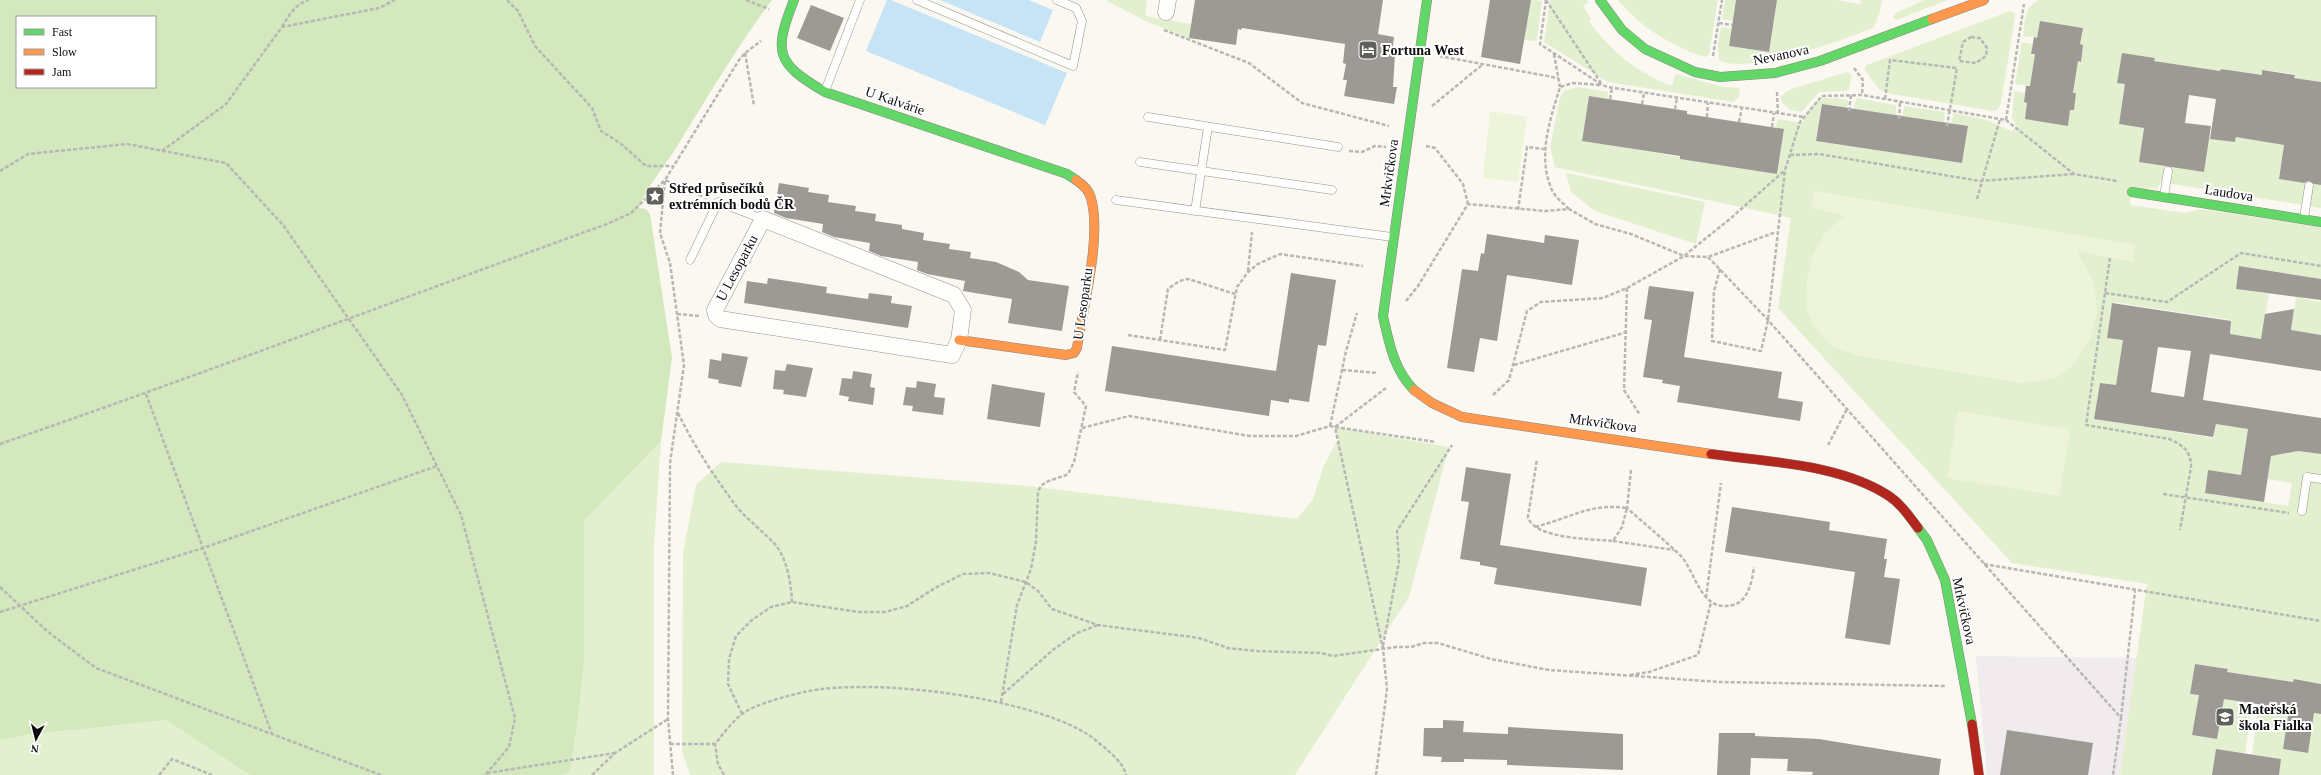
<svg xmlns="http://www.w3.org/2000/svg" width="2321" height="775" viewBox="0 0 2321 775" font-family="'Times New Roman',serif">
<style>
.industrial{fill:#f1ebee}
.green{fill:#e3f0cf;fill-rule:evenodd}
.forest{fill:#d3e8bd;fill-rule:evenodd}
.pitch{fill:#edf4d9}
.water{fill:#c6e4f6}
.building{fill:#9d9a96;fill-rule:evenodd}
.lines{fill:none;stroke-linecap:round;stroke-linejoin:round}
.lane-casing{stroke:#93928f;stroke-width:9}
.street-casing{stroke:#93928f;stroke-width:17}
.fast-casing{stroke:#8a8985;stroke-width:10}
.slow-casing{stroke:#8a8985;stroke-width:10}
.jam-casing{stroke:#8a8985;stroke-width:10}
.path{stroke:#b7b7b5;stroke-width:2.5;stroke-dasharray:4 2;stroke-linecap:butt}
.lane{stroke:#fefefd;stroke-width:8}
.street{stroke:#fefefd;stroke-width:16}
.fast{stroke:#63d668;stroke-width:9}
.slow{stroke:#ff974d;stroke-width:9}
.jam{stroke:#b3261e;stroke-width:9}
.labels{text-anchor:middle;dominant-baseline:central;stroke-width:4;stroke-linejoin:round;paint-order:stroke}
.poi-label{font-size:14px;font-weight:bold;fill:#0c0c0c;stroke:#fff;text-anchor:start}
.street-label{font-size:14px;fill:#0c0c0c;stroke:#fff}
</style>
<rect width="100%" height="100%" fill="#faf8f0"/>
<!-- industrial -->
<path class="industrial" d="M1976 656 2137 658 2120 775H1987Z"/>
<!-- green -->
<path class="green" d="M1105 0H1147L1145 16 1191 24 1189 39 1144 20Z
M1531 0 1542 1 1537 40 1535 41 1521 39Z
M1550 0H1587L1589 2 1583 6 1591 19 1589 21C1610 51 1638 73 1672 86L1676 74 1723 87 1740 88 1739 97 1733 102 1608 82 1544 42Z
M1618 0H1718L1709 54 1706 57 1700 56C1667 42 1641 28 1618 0Z
M1725 0H1736L1733 21 1722 19Z
M1777 0H1836L1860 4 1861 0H1882L1880 12 1873 28C1845 39 1746 76 1719 60L1718 44 1721 27 1732 29 1729 46 1769 52Z
M1924 0H1948L1896 20 1893 17 1896 13Z
M2039 0H2321V82L2294 78 2295 74 2263 70 2258 100 2276 140V144L2284 145 2279 179 2321 185V208L2161 182 2157 189 2132 187 2130 205 2185 213 2201 209 2321 227V279L2240 266 2236 289 2269 294 2261 339 2230 334 2231 320 2112 302 2107 338 2123 340 2116 386 2100 383 2094 419 2213 438 2216 424 2248 429 2241 475 2208 470 2205 493 2288 506 2292 483 2267 479 2275 434 2297 451 2321 454V684L2294 679 2293 682 2227 672 2228 669 2195 664 2190 694 2206 697 2203 719 2195 718 2192 735 2217 739 2224 699 2252 704 2245 753 2216 749 2212 775H2120L2147 584 2012 563 1778 308 1791 218 1555 167 1550 147 1560 98 1564 91 1577 87 1608 92 1607 99 1589 96 1582 140 1777 174 1784 130 1775 128 1778 119 1803 123C1813 96 1823 96 1848 100L1847 111 1838 106 1822 104 1816 141 1962 163 1968 126 1950 127 1954 113 1987 120 2011 131 2017 127 2012 118 2014 91 2025 93 2024 102 2027 103 2025 119 2068 126 2070 110H2074L2076 93H2073L2078 61H2081L2083 45 2080 44 2082 28 2040 21 2037 38 2023 36C2025 21 2024 6 2039 0ZM2122 53 2154 58V61L2220 71 2221 69 2254 74 2250 103 2238 125 2235 142 2209 138 2204 172 2139 162 2144 128 2119 124 2133 86 2118 83ZM1846 216 2135 246 2076 251 2094 283 2023 383 1858 355 1831 346 1826 232Z
M2010 11 2014 13 2015 17 2001 103 1998 109 1993 111 1892 94 1880 90 1865 71V67L1867 65Z
M2022 42 2033 44 2031 54H2035L2030 86 2015 84Z
M1847 72 1852 76 1849 89 1847 91 1819 92 1802 112 1790 110 1781 101V96L1791 89Z
M1856 98 1896 105V119L1853 112Z
M1904 106 1945 112 1944 126 1936 121 1903 116 1902 119Z
M1566 173 1705 202 1696 244 1595 211 1571 192Z
M2321 295V335L2315 334 2313 346 2289 343 2296 297 2320 302Z
M1335 427 1449 447 1409 597 1295 775H690L682 751 683 553 696 485 721 462 1028 486 1297 519 1313 499 1324 465 1338 439Z
M661 441 654 547V775H561L570 772 578 719 584 660V521Z
M2259 705 2289 709 2283 749 2307 753 2310 736 2306 712 2321 714V775H2279L2281 759 2252 754Z
M166 720 250 775H0V740L25 735Z"/>
<!-- forest -->
<path class="forest" d="M0 0H772C736 48 706 100 674 151 662 170 647 186 639 208L646 209 650 214 672 358 661 441 584 521V660L578 719 570 772 561 775H250L166 720 25 735 0 740ZM17 17H155V87H17Z"/>
<!-- pitch -->
<path class="pitch" d="M1490 111 1527 117 1518 182 1483 178Z
M1814 191 2135 245 2133 262 2077 251 2094 283 2097 311 2091 336 2076 362 2059 377 2023 383 1858 355 1831 346 1813 325 1806 307 1807 280 1813 254 1826 232 1846 216 1811 208Z
M1958 411 2070 429 2059 496 1947 478Z"/>
<!-- water -->
<path class="water" d="M887 0H891L1067 73 1045 125 866 51Z
M940 0H1029L1053 10 1040 42Z"/>
<!-- building -->
<path class="building" d="M1195 0H1383L1378 34 1394 37 1392 53 1395 54 1393 87H1397L1394 104 1344 96 1347 80H1343L1346 64 1343 63 1345 44 1242 28 1241 30 1238 29 1236 45 1189 38Z
M1490 0H1531L1520 64 1481 57Z
M1736 0H1777L1769 52 1729 46Z
M811 5 844 18 830 51 797 38Z
M2040 21 2083 28 2080 44 2083 45 2081 62 2078 61 2073 93H2076L2074 110H2070L2068 126 2025 119 2027 103 2024 102 2026 86H2030L2035 54H2031L2034 37 2037 38Z
M2122 53 2155 58 2154 61 2220 71 2221 69 2262 75V70L2295 75 2294 78 2321 82V185L2314 184 2309 181 2304 183 2279 179 2284 145 2236 137 2235 142 2210 139 2216 99 2189 95 2185 123 2211 126 2204 172 2139 162 2144 128 2119 124 2125 84 2117 83Z
M1589 96 1687 111V114L1784 129 1777 174 1680 159V156L1582 141Z
M1822 104 1968 126 1962 163 1816 141Z
M779 183 809 188 808 192 829 195 828 202 856 206 855 211 876 214 875 221 902 225V229L924 233 923 240 950 244 949 249 971 252 970 258 996 262 1019 272 1028 280 1069 286 1062 331 1008 323 1012 299 963 291 965 281 927 274 917 270 918 262 881 256 869 251 870 243 834 237 822 232 823 224 786 218 774 213Z
M1487 234 1544 243 1545 235 1579 240 1572 285 1507 275 1497 341 1480 338 1474 372 1447 368 1462 269 1478 271 1481 253 1484 254Z
M2239 266 2321 279V300L2236 289Z
M1291 273 1336 280 1326 346 1318 345 1309 402 1289 399V403L1271 400 1269 416 1105 391 1112 346 1276 371Z
M768 278 827 287 826 293 868 299 869 293 892 296 891 303 912 306 908 328 744 303 747 281 767 284Z
M1649 286 1694 292 1684 357 1782 372 1778 398 1803 402 1800 421 1677 402 1680 386 1662 383 1663 380 1643 377 1652 320 1644 319Z
M2112 303 2231 321 2230 334 2261 339 2265 314 2294 309 2291 330 2321 335V371L2210 354 2203 400 2321 418V454L2298 451 2271 456 2264 502 2205 493 2208 470 2241 475 2248 429 2216 424 2213 437 2094 419 2100 383 2116 385 2123 340 2107 338ZM2158 347 2191 351 2184 397 2151 392Z
M722 353 748 357 741 387 718 383 719 380 708 378 710 359 721 361Z
M787 364 813 368 806 397 783 394 784 390 773 389 775 370 785 371Z
M853 371 872 374 870 387 875 388 873 405 848 401 849 397 839 395 842 378 852 379Z
M917 381 936 384 934 397 945 398 943 415 912 411 913 406 903 405 906 387 916 388Z
M992 384 1045 393 1040 427 987 419Z
M1466 467 1511 474 1500 545 1647 568 1641 606 1494 584 1497 568 1480 565V562L1460 559 1469 502 1461 501Z
M1732 507 1830 522 1829 530 1887 539 1884 559H1887L1884 577 1900 579 1890 645 1845 638 1855 572 1725 552Z
M2195 664 2228 669 2227 672 2293 682 2294 679 2321 684V714L2314 713 2308 753 2283 749 2289 709 2224 699 2217 739 2192 735 2199 695 2190 694Z
M1443 720 1464 721 1463 732 1508 734V727L1623 734V770L1507 765V760L1464 759V762H1441L1442 757 1423 756 1424 728H1443Z
M2007 730 2093 743 2088 775H2000Z
M1719 733H1755V736L1819 739 1941 759 1939 775H1812L1813 772 1787 771 1788 759 1751 758 1750 775H1717Z
M2216 749 2281 759 2279 775H2212Z"/>
<g class="lines">
<!-- lane casing -->
<g class="lane-casing">
<path id="lane" d="M917 0 1073 66 1082 21 1076 8 1057 0
M825 91 860 0
M1148 117 1338 147
M1140 162 1332 190
M2164 196 2168 171
M1116 200 1392 237
M1195 211 1208 127
M2304 218 2309 186
M690 260 718 202 763 219
M2302 511 2307 477 2321 479"/>
</g>
<!-- street casing -->
<g class="street-casing">
<path id="street" d="M1166 12 1168 0
M763 219 954 295 963 310 959 340 952 355 720 319 716 315 715 310Z"/>
</g>
<!-- fast casing -->
<g class="fast-casing">
<path id="fast" d="M794 0C773 53 776 63 825 92L1067 174 1076 180
M1600 0 1622 30 1645 49 1695 72 1720 77 1775 73 1820 61 1932 19
M2132 192 2321 222
M1414 390C1394 370 1389 343 1383 316L1427 0
M1918 528 1927 540 1945 580 1972 724"/>
</g>
<!-- slow casing -->
<g class="slow-casing">
<path id="slow" d="M1932 19 1984 0
M959 340 1066 355 1074 353 1077 348C1083 307 1102 237 1091 198 1089 190 1082 184 1076 180
M1414 390 1432 403 1462 417 1711 454"/>
</g>
<!-- jam casing -->
<g class="jam-casing">
<path id="jam" d="M1711 454C1768 462 1841 464 1889 496 1901 504 1909 516 1918 528
M1972 724 1979 775"/>
</g>
<!-- path -->
<path class="path" d="M507 0 518 11 535 46 592 108 601 131 620 143 646 166H673
M746 0 769 9
M1546 0 1540 44 1602 85 1608 87 1804 117
M1546 0 1601 83
M1719 23 1732 25
M282 27C289 15 295 4 309 0
M1164 30 1249 63 1302 103 1389 126
M1971 37 1980 38 1987 48 1986 56 1976 63 1959 61 1963 42Z
M745 53 754 106
M1554 54 1560 87
M1439 56 1558 78
M1713 56 1722 0
M1854 68 1863 80 1862 95
M1777 92 1778 114
M1610 99 1612 88
M1885 99 1890 60 1957 68 1947 126
M1642 104 1644 93
M1432 106 1482 65
M1675 109 1677 98
M1849 111 1851 95
M1707 117 1708 103
M1899 119 1900 102
M2006 120 2024 4
M1739 122 1742 108
M1772 127 1774 113
M1426 146 1435 148 1463 184 1468 204
M162 151 226 104 282 27 379 8 395 0
M1349 151 1362 152 1375 146 1386 147
M1790 155 1819 154 1980 181 2074 174
M0 171 28 154 127 144 226 163 283 225 402 395 461 515 515 718 509 747 487 773 483 775
M1977 199 2000 119
M1569 209C1564 204 1555 197 1552 190 1537 157 1550 120 1560 87L1573 83 1600 85
M1518 210 1527 147 1544 149
M1708 257 1768 320 2121 718 2113 775
M2110 258 2086 425 2169 439C2183 445 2191 451 2191 467L2180 530
M1720 269 1714 291 1712 341 1761 351 1768 320 1785 170 1800 122 1822 96 1862 95 2006 120 2074 174 2117 181
M1248 271 1252 232
M1627 288 1624 390 1640 415
M2105 293 2167 302 2241 253 2321 266
M1406 301 1418 286 1468 204 1545 211 1569 209 1595 224 1631 234 1684 256 1731 218 1784 171
M677 314 700 316
M1128 335 1225 350 1237 287 1248 272 1258 264 1280 254 1363 266
M1160 340 1168 289C1174 285 1179 280 1187 279 1190 279 1228 292 1235 294
M1514 365 1627 332
M1342 370 1378 373
M146 394 272 734
M1493 395 1509 380 1527 311 1541 302 1603 298 1627 288 1684 256 1708 257 1776 232
M678 413C694 446 714 476 736 506 747 519 761 530 773 542 787 557 791 582 792 602
M1330 426 1346 351 1357 313
M1082 428 1129 416 1250 436H1296L1330 426 1335 427 1386 388
M0 444C203 374 405 297 607 224L631 213 665 180 707 198
M1828 445 1847 409
M1631 470 1627 508C1645 524 1663 539 1680 555 1697 573 1700 613 1733 605 1749 601 1752 580 1754 567
M2163 494 2289 513
M1535 527C1571 518 1589 503 1627 508L1622 527 1613 541C1592 539 1534 539 1528 517L1537 459
M1613 541 1674 550
M1984 564 2321 621
M0 587 48 632 96 668 381 775
M1706 598 1721 483
M0 612 203 548 437 466
M1383 646 1399 562 1397 531 1452 445
M1630 675 1649 672 1698 655 1711 602
M1003 694 1054 649 1077 633 1098 625
M1001 702 1017 605 1031 569 1036 542 1038 492C1042 479 1057 480 1068 474L1074 462 1086 406 1074 392 1078 372
M742 714 728 684 729 659 736 636 752 620 771 607 792 602 858 612H885L907 606 935 588 963 574 989 573 1026 582 1038 591 1052 609 1098 625 1199 638 1228 648 1256 651 1321 653 1333 656 1396 647H1411L1424 643H1438L1491 659 1549 670 1720 682 1946 686
M2121 718 2135 591
M670 744H715
M487 773 615 753
M159 775 172 759 212 775
M592 775 615 753 668 719
M673 775 668 719 670 463 684 365 670 263 660 233 665 180 739 60 745 53 761 41
M724 775 718 764 715 744C723 734 731 723 741 715 754 704 787 696 804 692 872 677 1028 697 1087 734 1093 737 1098 743 1104 747 1113 755 1123 763 1126 775
M1376 775 1387 689 1383 649 1335 427 1436 442"/>
<!-- lane -->
<use href="#lane" class="lane"/>
<!-- street -->
<use href="#street" class="street"/>
<!-- fast -->
<use href="#fast" class="fast"/>
<!-- slow -->
<use href="#slow" class="slow"/>
<!-- jam -->
<use href="#jam" class="jam"/>
</g>
<!-- icons -->
<defs>
<g id="hotel-square" transform="scale(1)"><rect x="-9" y="-9" width="18" height="18" rx="4" fill="#5f5f5c" stroke="#fff"/><path d="M-6-4.5h1.5V1H6V5H4.5V3h-9V5H-6ZM-4 0a1.8 1.8 0 1 1 3.6 0ZM.5 0V-2.5h3Q6-2.5 6 0Z" fill="#fff"/></g>
<g id="sight-square" transform="scale(1)"><rect x="-9" y="-9" width="18" height="18" rx="4" fill="#5f5f5c" stroke="#fff"/><path d="M0-6L1.8-2.2L6-1.7L2.9 1.2L3.7 5.4L0 3.3L-3.7 5.4L-2.9 1.2L-6-1.7L-1.8-2.2Z" fill="#fff"/></g>
<g id="school-square" transform="scale(1)"><rect x="-9" y="-9" width="18" height="18" rx="4" fill="#5f5f5c" stroke="#fff"/><path d="M0-5L7-2L0 1L-7-2ZM-4 1L0 2.5L4 1V4Q0 6-4 4Z" fill="#fff"/></g>
</defs>
<g fill-rule="evenodd">
<use href="#hotel-square" x="1368" y="50"/>
<use href="#sight-square" x="655" y="196"/>
<use href="#school-square" x="2225" y="717"/>
</g>
<g class="labels">
<!-- poi labels -->
<g class="poi-label">
<text x="1382" y="50">Fortuna West</text>
<text x="669" y="188">Střed průsečíků<tspan x="669" dy="16">extrémních bodů ČR</tspan></text>
<text x="2239" y="709">Mateřská<tspan x="2239" dy="16">škola Fialka</tspan></text>
</g>
<!-- street labels -->
<g class="street-label">
<text transform="translate(1781 55) rotate(-12)">Nevanova</text>
<text transform="translate(895 101) rotate(19)">U Kalvárie</text>
<text transform="translate(1389 173) rotate(-82)">Mrkvičkova</text>
<text transform="translate(2229 193) rotate(9)">Laudova</text>
<text transform="translate(737 268) rotate(-62)">U Lesoparku</text>
<text transform="translate(1083 304) rotate(-82)">U Lesoparku</text>
<text transform="translate(1603 423) rotate(8)">Mrkvičkova</text>
<text transform="translate(1964 611) rotate(78)">Mrkvičkova</text>
</g>
</g>
<!-- legend -->
<rect x="16" y="16" width="140" height="72" fill="#ffffff" stroke="#9e9e9e"/>
<rect x="24" y="29" width="20" height="6" fill="#63d668" stroke="#9e9e9e"/>
<text x="52" y="36" font-size="12" fill="#0c0c0c">Fast</text>
<rect x="24" y="49" width="20" height="6" fill="#ff974d" stroke="#9e9e9e"/>
<text x="52" y="56" font-size="12" fill="#0c0c0c">Slow</text>
<rect x="24" y="69" width="20" height="6" fill="#b3261e" stroke="#9e9e9e"/>
<text x="52" y="76" font-size="12" fill="#0c0c0c">Jam</text>
<!-- north arrow -->
<g transform="translate(36 739) rotate(187)" stroke="#ffffff" stroke-width="3" paint-order="stroke">
<path d="M0-3L7 15L0 10L-7 15Z" fill="#0c0c0c"/>
<text y="-6" font-size="11" font-weight="bold" text-anchor="middle" fill="#0c0c0c">N</text>
</g>
</svg>
